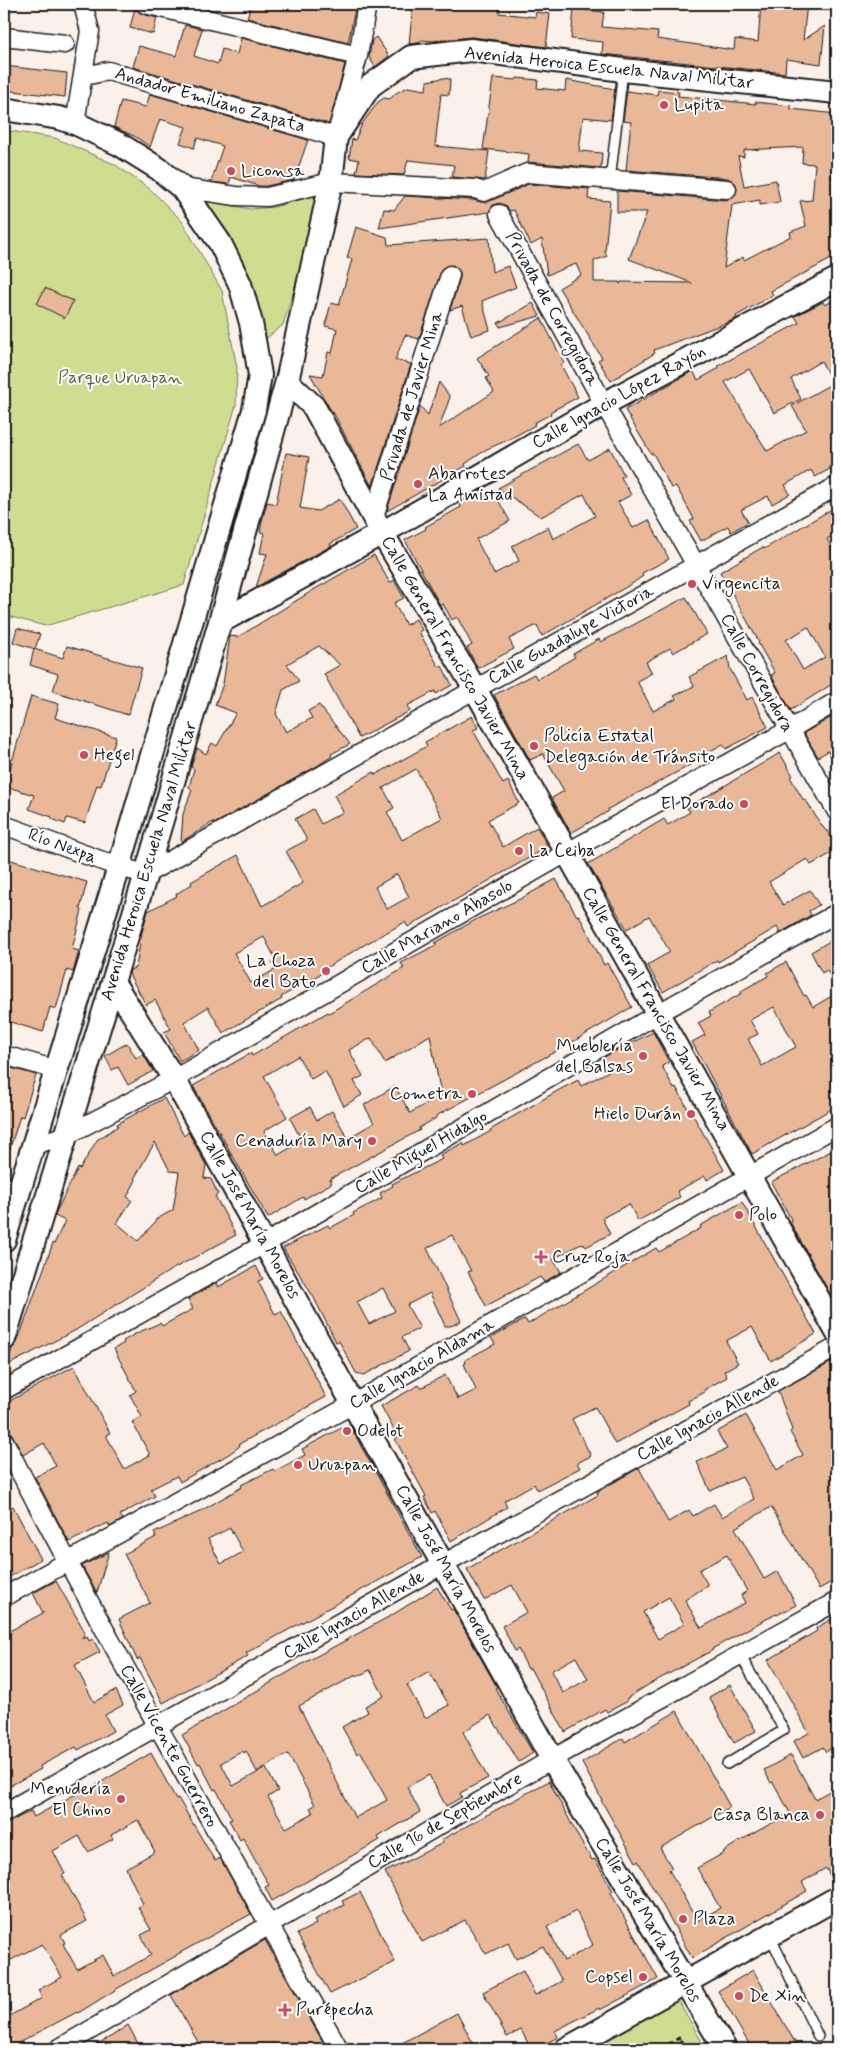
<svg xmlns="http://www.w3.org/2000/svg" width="841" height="2053" viewBox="0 0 841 2053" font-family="Mynerve,sans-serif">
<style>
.green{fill:#cfdd91;stroke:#767c56}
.building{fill:#e9b899;stroke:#1c1c1c;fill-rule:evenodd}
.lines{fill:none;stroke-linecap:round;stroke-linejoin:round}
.service-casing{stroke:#1c1c1c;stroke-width:12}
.minor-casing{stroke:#1c1c1c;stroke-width:21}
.tertiary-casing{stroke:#1c1c1c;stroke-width:26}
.path{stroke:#1c1c1c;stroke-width:3;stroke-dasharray:5 4;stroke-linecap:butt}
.service{stroke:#fff;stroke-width:9}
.minor{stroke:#fff;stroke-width:18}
.tertiary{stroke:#fff;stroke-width:22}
.poi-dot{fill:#d1495b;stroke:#fff;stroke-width:2}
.labels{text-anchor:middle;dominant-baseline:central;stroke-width:4;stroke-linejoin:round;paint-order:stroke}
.street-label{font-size:18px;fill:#1c1c1c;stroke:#fff}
.poi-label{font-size:18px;fill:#1c1c1c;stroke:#fff;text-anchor:start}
.park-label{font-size:18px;fill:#5b6045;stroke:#fff}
</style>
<rect width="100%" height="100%" fill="#fbf1eb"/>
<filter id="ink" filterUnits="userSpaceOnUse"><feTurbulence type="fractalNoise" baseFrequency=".02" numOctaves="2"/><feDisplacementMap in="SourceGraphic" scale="10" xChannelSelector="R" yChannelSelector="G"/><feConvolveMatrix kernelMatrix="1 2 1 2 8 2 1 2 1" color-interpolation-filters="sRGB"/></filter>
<g filter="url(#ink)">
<!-- green -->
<path class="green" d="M4 130 55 138 114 164 150 189 182 221 222 291 237 368 236 405 184 585 45 626 4 615Z
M324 193 283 325 263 341C258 316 253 290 244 266 234 242 215 219 198 199L250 209 274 207Z
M676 1996 706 2049H584Z"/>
<!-- building -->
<path class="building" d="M251 4H275L290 9 292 4H356L348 43 247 18Z
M413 4H499V13L535 17 536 12 550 14 546 47 472 37 432 41 422 40 417 43 409 44Z
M761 4 794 6V4H807L803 40 825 26 821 64 786 59 785 73 602 54 603 42 571 39 574 9 604 12 602 27 658 32 657 39 734 50 735 39 758 42Z
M135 8 142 14 157 18 153 34 130 28Z
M185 25 202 29 194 56 218 64 222 49 237 54 241 38 345 64 329 124 133 67 139 46 176 56Z
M376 37 389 56 375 67 369 57 372 40Z
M4 66 67 73 65 97 4 90Z
M443 78 450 79 449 95 441 94 435 146 489 151 485 180 452 177 454 165 408 160 404 175 356 173 359 160 349 158 352 139 355 140 362 124 378 102 384 98 390 99 396 93 408 87 426 90 427 81Z
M493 78 516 80 517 78 538 80 537 88 565 91 566 80 615 89 611 120 583 117 579 151 602 153 601 168 528 162 529 154 483 149Z
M658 90 679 92 678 96 756 104 755 102 791 106V109L837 114 831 178 837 179V256L771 291 773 295 736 316 737 318 731 321 654 350 655 353 611 381 598 360 602 358 559 288 581 275 576 264 547 275 542 239 531 245 514 210 510 211 505 205 499 203 493 205 489 212 379 228 384 209 394 210 405 196 473 200 481 202H488L529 184 589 189 588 199 610 201 605 251 607 256 594 261V282H619L620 284 621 282 692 283 629 259 647 212H617V191L726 200 732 198 737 190 736 184 728 178 626 170 631 122 623 121 627 91 657 95ZM803 147 802 163 815 164 812 200 800 201 806 226 790 232 791 236 744 260 743 257 724 268 732 205 760 200V205L780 202 776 180 744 186 738 156 744 157V150Z
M150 94 308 140 294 180 266 186H259L231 177 229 184 211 182 223 146 197 138 194 148 180 143 186 127 160 119 150 147 136 137 114 127 121 101 146 107Z
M356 227 387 237 388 245 489 238 492 272 508 266 516 287 482 301 490 330 471 336 462 306 450 310 460 278V272L453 265 442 268 419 339 405 335 395 360 411 364 372 487 333 412V414L310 374 323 376 328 352 332 353 337 329 325 326 331 303 339 305 352 259 347 258Z
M45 288 73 301 65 318 37 304Z
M837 298V462L829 467 830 469 815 477 811 470 785 485 790 494 772 504 768 496 741 510 748 522 731 532 728 526 701 541 690 521 694 519 676 486 671 488 653 453 651 454 625 410 693 371 698 380 719 368 718 366 799 323 795 316 823 302 825 305ZM821 361 833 383 792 406 806 430 767 451 725 382 749 369 774 413 801 399 791 379Z
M533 303 540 316 500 327 498 323Z
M541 318 564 363 561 365 578 397 550 412 551 414 534 423 535 425 508 440 487 449 465 464 466 466 387 511 420 406 428 415 439 382 450 397 439 428 494 392 486 378 489 376 477 358Z
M578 444 588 460 610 448 624 475 621 477 631 495 618 502 633 528 649 520 669 559 642 573 643 576 633 583 542 636 537 625 509 639 514 649 478 668 467 648 472 645 457 617 452 620 443 604 440 605 405 540 426 529 425 527 461 507 460 504 481 493 483 497 493 491 510 521 476 539 494 574 519 561 512 546 548 527 553 539 595 516 584 494 541 517 498 488Z
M286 453 309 457 300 508 318 511 340 499 356 529 330 544 331 546 256 587 267 554 260 553 264 533 260 532 262 521 267 502 276 504Z
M837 506V533L827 539 837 558V681L791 710 771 675 775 673 758 643 759 642 720 572 763 547 764 549ZM808 627 825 657 803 670 786 640Z
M374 555 390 583 394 580 404 598 394 603 406 625 416 619 422 630 419 632 439 667 442 666 452 685 436 694 435 691 407 706 410 711 359 738 324 674 340 665 319 646 287 664 299 681 283 690 276 714 286 732 312 718 308 711 319 705 350 744 331 754 332 756 317 766 214 824 213 822 181 842 183 814 192 790 189 787 194 769 191 767 197 748 206 754 212 743 217 746 236 713 215 705 223 684 230 636 238 637 315 589Z
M686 597 707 634 673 653 670 648 646 662 652 673 637 681 653 711 676 699 674 696 694 686 689 677 728 656 730 669 747 700 752 697 768 727 726 749 723 744 701 756V758L685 768 608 809 609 811 571 833 552 798 564 791 543 754 530 760 494 695 534 674 537 679 575 657 573 654 599 639 601 642Z
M17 628 40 634 35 649 13 642Z
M67 646 142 668 128 715 53 691 58 674 30 665 34 649 63 658Z
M31 696 59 704 55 718 116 737 101 786 97 785 85 823 67 818 65 824 52 819V817L29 809 34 795 4 786V770L9 772Z
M837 714V767L828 751 818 757 804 733Z
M472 716 478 728 473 730 503 784 508 781 519 803 488 820 503 847 537 827 548 847 408 927 405 922 364 945 321 971 322 973 281 997 282 999 223 1033 208 1007 184 1022 199 1050 180 1061 164 1032 171 1029 155 1000 146 1005 129 974 130 970 136 967 142 932 148 911 177 896 176 894 192 884 191 882 238 855 262 906 303 883 286 851 307 840 295 819 313 809 321 824 343 812 334 795 374 772 375 775 427 746 425 742ZM416 769 442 818 402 840 387 812 394 808 383 788ZM397 874 409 897 387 909 375 887ZM264 937 276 960 272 962 276 969 251 983 234 953Z
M780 753 793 776 790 777 804 801 806 800 818 820 826 831H828L837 850 811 865 807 859 769 882 783 905 810 890 819 905 809 911 811 915 780 933 777 927 718 962 717 960 663 992 647 965 670 952 649 916 627 929 588 864 664 819 668 825 690 812 687 808Z
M4 858 87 882 80 909 82 910 72 949 79 951 73 972 67 970 56 1009 50 1007 43 1032 4 1020Z
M556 879 577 916 579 915 604 965 607 963 632 1007 564 1047 436 1116V1118L419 1128 420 1130 330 1179 332 1183 304 1199 303 1197 268 1218 193 1086 251 1053 252 1056 328 1012 329 1013 404 968 401 963 436 945 435 943 477 919 520 899ZM430 1035 441 1095 410 1113 395 1086 364 1105 374 1123 348 1138 332 1111 317 1120 310 1107 290 1118 302 1141 278 1155 264 1131 287 1117 264 1076 298 1056 311 1079 325 1071 344 1106 362 1095 354 1081 363 1076 349 1050 371 1038 385 1063Z
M837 937V988L827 970 822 973 811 952Z
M786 962 804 996 806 995 813 1007 837 993V1106L752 1154 692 1042 705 1035 698 1023 711 1016 709 1012 742 993 741 991 768 976 767 973ZM774 1007 796 1047 762 1066 748 1039 758 1034 750 1020Z
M653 1032 669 1062 662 1066 674 1089 676 1087 688 1109 689 1108 724 1170 707 1180 705 1176 677 1191 680 1197 638 1221 629 1204 602 1218 610 1234 586 1247 583 1243 553 1259 561 1272 544 1282 540 1277 486 1306 468 1272 471 1271 452 1235 427 1248 461 1321 451 1326H445L430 1293 407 1305 420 1328 402 1337 409 1351 364 1375 356 1373 339 1341 336 1342 313 1296 283 1248 328 1225 330 1228 354 1215 353 1213 382 1198 380 1193 393 1186 392 1184 442 1159 440 1155 463 1143 464 1146 491 1131 490 1130 559 1090 578 1080 581 1086 609 1071 602 1058ZM383 1288 395 1311 369 1324 357 1302Z
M127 1043 136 1058 143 1054 153 1071 128 1085 118 1067 112 1070 105 1056Z
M4 1066 36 1075 23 1117 20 1116 7 1158 4 1157Z
M164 1098 184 1136 188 1132 206 1165 204 1178 211 1179 218 1194 215 1196 236 1235 171 1270 76 1330 6 1366 12 1349 17 1343 53 1243 54 1244 65 1221 55 1216 57 1210 78 1168 80 1169 97 1140 118 1126 117 1124ZM155 1142 170 1171 179 1172 173 1210 155 1220 156 1221 138 1241 117 1223 132 1200 127 1197 136 1180 134 1179Z
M837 1148V1306L790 1222 792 1221 771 1182Z
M742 1202 816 1334 771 1361 752 1327 726 1341 738 1363 724 1371 727 1377 704 1390 705 1392 688 1401 689 1404 615 1444 595 1407 572 1419 591 1456 577 1463 580 1468 537 1490 534 1484 504 1501 507 1507 451 1541 435 1511 432 1513 424 1497 426 1496 395 1439 398 1437 381 1406 419 1385 421 1388 445 1375 458 1399 476 1390 464 1364 466 1363 465 1360 495 1344 491 1338 525 1319 528 1324 656 1248 659 1252 684 1238 701 1228 700 1226Z
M256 1266 263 1279 258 1281 275 1314 281 1311 326 1397 239 1444 240 1446 229 1454 180 1482 177 1476 151 1489 155 1496 120 1515 123 1519 110 1527 108 1523 69 1542 35 1477 56 1466 44 1443 23 1455 4 1419V1404L74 1366 110 1433 106 1435 124 1469 150 1455 132 1422 142 1417 130 1395 136 1391 114 1349 124 1343 123 1341 137 1333 160 1323 162 1326 193 1309 188 1299 216 1283 218 1287Z
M832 1362 837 1371V1579L819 1589 771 1507 735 1528 764 1579 778 1571 796 1605 777 1615 776 1614 757 1624 712 1649 713 1650 648 1685 626 1699 628 1701 607 1712 605 1709 565 1732 530 1668 528 1669 518 1649 515 1651 502 1626 527 1612 512 1585 484 1600 467 1569 598 1495 597 1492 639 1468 668 1522 689 1510 693 1516 714 1504 722 1517 754 1499 742 1477 710 1491 697 1462 727 1449 717 1432 746 1415 777 1470 803 1455 790 1432 792 1430 778 1391ZM727 1555 747 1591 741 1595 745 1603 701 1628 685 1600 708 1585 699 1570ZM669 1597 684 1624 658 1639 643 1612ZM576 1657 588 1679 563 1693 551 1671Z
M349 1424 422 1557 246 1653 248 1656 163 1703 140 1658 137 1660 119 1619 150 1603 124 1554 156 1537 154 1533 197 1513 242 1487 241 1485 273 1469 275 1471 305 1455 302 1449ZM230 1528 243 1552 221 1564 208 1539Z
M13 1506 41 1559 4 1580V1511Z
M109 1552 104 1568 97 1593 82 1566Z
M56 1581 85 1632 82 1638 87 1636 89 1641 93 1639 100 1652 75 1665 94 1702 116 1690 123 1705 105 1715 113 1731 78 1750 76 1747 40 1766 41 1769 4 1789V1634L43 1613 33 1593Z
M437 1587 451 1610 453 1609 497 1687 495 1688 533 1753 519 1762 490 1715 463 1732 488 1778 460 1793 462 1797 446 1806 429 1775 407 1787 420 1812 378 1837 380 1840 272 1901 265 1887 269 1885 256 1862 243 1838 240 1840 229 1820 232 1819 216 1789 214 1790 200 1763 198 1764 182 1735 304 1663 392 1615ZM370 1670 384 1696 365 1706 368 1712 342 1727 357 1754 361 1752 387 1800 355 1818 299 1706 356 1675 357 1677ZM429 1672 449 1705 425 1718 407 1685ZM243 1751 244 1753 246 1751 257 1772 288 1754 315 1805 310 1808 313 1813 286 1828 268 1797 278 1791 266 1768 233 1786 221 1763Z
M837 1616V1743L826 1752 823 1747 803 1758 794 1741 809 1733 768 1660 817 1631 816 1628Z
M730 1685 756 1731 734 1743 709 1697Z
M677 1711 730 1807 660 1848 672 1868 669 1870 697 1921 720 1908 697 1868 724 1853 723 1852 738 1842 790 1813 773 1782 771 1783 764 1770 791 1755 815 1799 837 1787V1885H835L826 1868 802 1882 807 1891 692 1958 638 1861 636 1862 601 1800H602L582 1763 623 1738 625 1742Z
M151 1753 176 1799 178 1798 215 1861 220 1858 251 1914 176 1955V1956L120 1987 78 2013 77 2012 7 2049H4V2019L42 1998 38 1990 62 1977 42 1944 9 1961 4 1952V1825L31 1811 34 1817 85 1789 86 1791ZM138 1820 155 1852 126 1868 143 1904 138 1907 151 1930 141 1935 151 1955 114 1976 103 1955 77 1969 63 1944 65 1943 61 1935 87 1921 62 1875 65 1874 53 1851 79 1836 88 1852 113 1839 111 1835Z
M549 1781 580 1840 592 1860 595 1859 613 1891 611 1893 658 1979 600 2010 599 2008 555 2031 558 2037 535 2049H531L521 2030 507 2037 483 1992 523 1971 535 1995 562 1981 543 1946 516 1959 508 1943 486 1954 465 1920 422 1942 385 1872 443 1843 441 1840ZM576 1911 593 1945 564 1961 547 1927Z
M360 1892 395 1962 330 1994 297 1934 316 1924 314 1920 344 1905 342 1901Z
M265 1940 327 2049H202L171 1995Z
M753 1970 799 2049H752L718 1991Z
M457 2013 476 2049H391Z
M128 2025 141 2049H88L112 2036Z"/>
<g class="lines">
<!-- service casing -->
<g class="service-casing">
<path id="service" d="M610 181 623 70
M727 1764 784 1730 740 1655
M770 1936 818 2036"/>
</g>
<!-- minor casing -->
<g class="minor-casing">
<path id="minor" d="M145 4 358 56
M4 37 65 44
M84 76 108 71 336 137 358 56 367 4
M75 123 90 31 83 4
M182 188 236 196 267 197 331 182 475 189 484 192 527 173 727 189
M499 214 604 404 837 812
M374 517 450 275
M4 825 119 867 146 874 837 486
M4 1055 57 1070
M34 1145 67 1135 174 1079 566 853 789 730 837 701
M4 1390 266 1243 659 1013 837 913
M4 1441C110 1646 226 1847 339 2049
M4 1597 353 1404 837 1126
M4 1813 443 1564 837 1347
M58 2049 552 1759 837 1601"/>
</g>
<!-- tertiary casing -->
<g class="tertiary-casing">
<path id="tertiary" d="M4 109 59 118 75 123 119 144 159 169 182 188 220 243 240 284 251 323 260 375 254 410 119 867 4 1240
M287 381 314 407 382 533 475 689 837 1332
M220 622 382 533 604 404 837 279
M113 982 174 1079 353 1404 552 1759 725 2049
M4 1339 146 874 220 622 287 381 331 182 336 137 370 86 411 57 471 50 623 70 837 92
M566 2049 837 1898"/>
</g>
<!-- path -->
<path class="path" d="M660 2049 681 2037V2049"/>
<!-- service -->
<use href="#service" class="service"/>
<!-- minor -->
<use href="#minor" class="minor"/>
<!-- tertiary -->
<use href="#tertiary" class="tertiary"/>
</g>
</g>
<!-- markers -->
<g class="poi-dot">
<circle cx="664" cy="105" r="5"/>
<circle cx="231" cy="171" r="5"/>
<circle cx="418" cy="484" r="5"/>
<circle cx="692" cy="584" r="5"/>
<circle cx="534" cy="746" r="5"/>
<circle cx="84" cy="755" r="5"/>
<circle cx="744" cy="804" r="5"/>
<circle cx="519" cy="851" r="5"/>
<circle cx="326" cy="971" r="5"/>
<circle cx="643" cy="1056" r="5"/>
<circle cx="472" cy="1094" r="5"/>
<circle cx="691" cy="1114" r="5"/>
<circle cx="372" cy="1141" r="5"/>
<circle cx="739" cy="1215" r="5"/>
<path d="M538.5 1249.5h5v5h5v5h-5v5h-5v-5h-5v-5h5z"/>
<circle cx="347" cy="1431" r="5"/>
<circle cx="298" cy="1465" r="5"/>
<circle cx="121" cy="1799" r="5"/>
<circle cx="820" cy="1815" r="5"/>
<circle cx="683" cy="1919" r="5"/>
<circle cx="643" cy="1977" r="5"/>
<circle cx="739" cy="1996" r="5"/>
<path d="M282.5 2002.5h5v5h5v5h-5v5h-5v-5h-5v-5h5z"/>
</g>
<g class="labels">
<!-- street labels -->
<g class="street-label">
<text transform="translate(609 68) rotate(6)">Avenida Heroica Escuela Naval Militar</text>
<text transform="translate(210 100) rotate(16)">Andador Emiliano Zapata</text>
<text transform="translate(552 309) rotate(61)">Privada de Corregidora</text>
<text transform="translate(412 396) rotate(-73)">Privada de Javier Mina</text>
<text transform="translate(619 397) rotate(-29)">Calle Ignacio López Rayón</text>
<text transform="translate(571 635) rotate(-29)">Calle Guadalupe Victoria</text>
<text transform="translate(455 658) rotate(60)">Calle General Francisco Javier Mina</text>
<text transform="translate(757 673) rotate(61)">Calle Corregidora</text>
<text transform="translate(62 846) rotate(20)">Río Nexpa</text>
<text transform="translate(149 861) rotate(-73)">Avenida Heroica Escuela Naval Militar</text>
<text transform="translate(437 927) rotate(-30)">Calle Mariano Abasolo</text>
<text transform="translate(656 1009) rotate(60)">Calle General Francisco Javier Mina</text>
<text transform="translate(421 1152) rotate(-30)">Calle Miguel Hidalgo</text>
<text transform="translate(250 1215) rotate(61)">Calle José María Morelos</text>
<text transform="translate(422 1364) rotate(-30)">Calle Ignacio Aldama</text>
<text transform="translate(708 1418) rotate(-29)">Calle Ignacio Allende</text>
<text transform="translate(446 1569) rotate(61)">Calle José María Morelos</text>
<text transform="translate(354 1615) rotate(-30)">Calle Ignacio Allende</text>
<text transform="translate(169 1746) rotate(61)">Calle Vicente Guerrero</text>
<text transform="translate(445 1821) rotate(-30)">Calle 16 de Septiembre</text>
<text transform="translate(648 1920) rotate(59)">Calle José María Morelos</text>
</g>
<!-- poi labels -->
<g class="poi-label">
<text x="674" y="105">Lupita</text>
<text x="241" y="171">Liconsa</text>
<text x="428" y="474">Abarrotes<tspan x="428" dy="21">La Amistad</tspan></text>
<text x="702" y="584">Virgencita</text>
<text x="544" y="736">Policía Estatal<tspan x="544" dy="21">Delegación de Tránsito</tspan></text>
<text x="94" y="755">Hegel</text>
<text x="734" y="804" text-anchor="end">El Dorado</text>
<text x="529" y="851">La Ceiba</text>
<text x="316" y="961" text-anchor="end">La Choza<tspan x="316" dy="21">del Bato</tspan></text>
<text x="633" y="1046" text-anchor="end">Mueblería<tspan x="633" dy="21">del Balsas</tspan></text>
<text x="462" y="1094" text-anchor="end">Cometra</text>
<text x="681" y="1114" text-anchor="end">Hielo Durán</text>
<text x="362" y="1141" text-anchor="end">Cenaduría Mary</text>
<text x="749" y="1215">Polo</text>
<text x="552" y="1257">Cruz Roja</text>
<text x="357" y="1431">Odelot</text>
<text x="308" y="1465">Uruapan</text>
<text x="111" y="1789" text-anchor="end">Menudería<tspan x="111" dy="21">El Chino</tspan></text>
<text x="810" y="1815" text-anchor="end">Casa Blanca</text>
<text x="693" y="1919">Plaza</text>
<text x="633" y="1977" text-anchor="end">Copsel</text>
<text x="749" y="1996">De Xin</text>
<text x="296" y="2010">Purépecha</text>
</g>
<!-- park labels -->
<g class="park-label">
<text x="120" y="378">Parque Uruapan</text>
</g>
</g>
<!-- margin -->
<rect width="841" height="2053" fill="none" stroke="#fff" stroke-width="20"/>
<rect x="10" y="10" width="821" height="2033" fill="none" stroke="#1c1c1c" stroke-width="2" filter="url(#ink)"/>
</svg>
